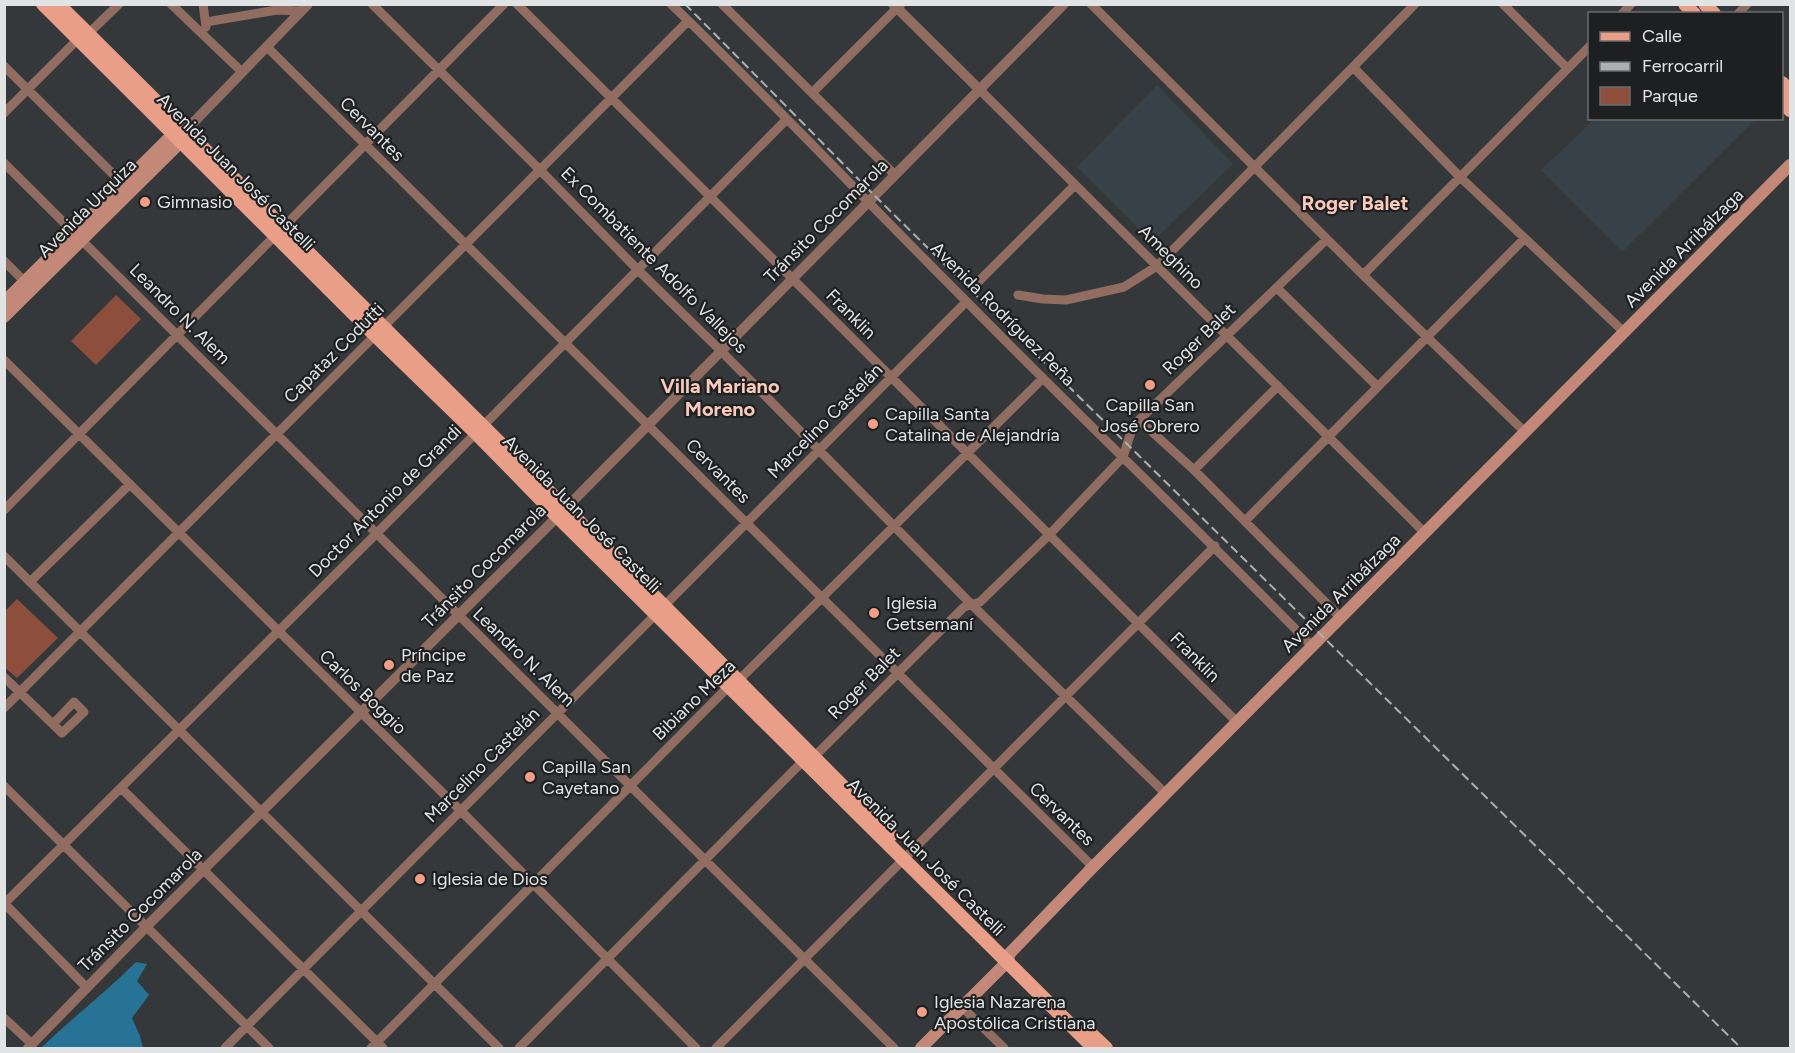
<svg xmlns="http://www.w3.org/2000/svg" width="1795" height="1053" viewBox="0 0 1795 1053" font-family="Figtree,sans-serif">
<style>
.built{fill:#374248}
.green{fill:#8d4e3c}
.water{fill:#277395}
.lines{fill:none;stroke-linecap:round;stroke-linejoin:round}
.minor{stroke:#916c61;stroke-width:9}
.tertiary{stroke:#916c61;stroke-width:10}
.secondary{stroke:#c38877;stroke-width:12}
.primary{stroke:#e99e88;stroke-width:14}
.rail{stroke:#adb0b2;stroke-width:2;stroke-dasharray:9 4.5;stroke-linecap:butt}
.poi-dot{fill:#f39f86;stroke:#1d1f20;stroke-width:2}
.labels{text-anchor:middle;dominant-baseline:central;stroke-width:4.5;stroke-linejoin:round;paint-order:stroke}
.street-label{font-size:18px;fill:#e1e4e5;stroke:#1d1f20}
.poi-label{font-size:18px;fill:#e1e4e5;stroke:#1d1f20;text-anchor:start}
.neighbourhood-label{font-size:20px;font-weight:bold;fill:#fbcabb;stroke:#1d1f20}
</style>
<rect width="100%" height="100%" fill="#34383b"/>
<!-- built -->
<path class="built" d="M1157 85 1233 164 1152 242 1077 167Z
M1595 119V118L1756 119 1622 252 1541 170Z"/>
<!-- green -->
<path class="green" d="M116 295 141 319 96 365 71 341Z
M17 599 58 638 17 678 4 667 5 611Z"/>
<!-- water -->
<path class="water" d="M136 962 147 964 137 981 149 995 132 1018 140 1036 143 1048H41C72 1018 106 992 136 962Z"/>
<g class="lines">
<!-- minor -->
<path class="minor" d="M171 4 242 72
M203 4 206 27
M372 4 540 170 637 269 720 350 972 605 1166 794
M517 4 1238 723
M671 4C772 101 868 203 967 302 1081 418 1199 530 1313 647
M722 4 895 175
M1091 4 1363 275 1525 432
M1503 4 1567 68
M1622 14 1631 4
M1738 14 1747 4
M206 22 277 10 301 11
M267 47 1093 867
M4 66 126 187
M1354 68 1459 176 1625 333
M980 90 1425 533
M813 92 901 4
M4 113 77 40 87 35 119 4
M4 163 894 1048
M4 261 28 285
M1363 275 1590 46
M976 284 1075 185
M1277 288 1377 386
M1018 295 1043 299 1066 300 1124 287 1157 266 1415 4
M4 360 461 811 696 1048
M1139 420 1194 470 1341 618
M1194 470 1278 386
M4 510 504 4
M1245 521 1524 239
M4 556 499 1048
M30 582 130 484
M4 677 62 733 84 712 74 702 53 724
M4 708 688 21
M4 786 269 1048
M121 788 383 1048
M4 903 87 988
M4 904 377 533 787 119
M962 1007 1004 1048
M4 1018 32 1044
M225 1048 966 302
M371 1048C491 928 609 806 729 686L738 681 1043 378
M519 1048 803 761 814 757 964 607 980 602 1049 535 1123 457 1132 429 1139 420 1327 239
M716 1048 1215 546"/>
<!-- tertiary -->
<path class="tertiary" d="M893 4 980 90
M188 135 192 124 308 4
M28 1048 147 926 565 509 1064 4"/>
<!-- secondary -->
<path class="secondary" d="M4 302 179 128
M4 317 187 136
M921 1048 1007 962 1010 953 1093 867 1790 165"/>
<!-- primary -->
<path class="primary" d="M43 4 375 335 476 433 557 516 1094 1048
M58 4 664 606 891 835
M1685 4 1694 14
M1705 4 1714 14
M1782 83 1790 92
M1782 101 1790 110
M1090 1033 1106 1048"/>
<!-- rail -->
<path class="rail" d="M685 4 875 196 1741 1048"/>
</g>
<!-- markers -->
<g class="poi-dot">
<circle cx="145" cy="202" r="6"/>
<circle cx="1150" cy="385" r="6"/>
<circle cx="873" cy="424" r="6"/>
<circle cx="874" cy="613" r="6"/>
<circle cx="389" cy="665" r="6"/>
<circle cx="530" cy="777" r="6"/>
<circle cx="420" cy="879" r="6"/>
<circle cx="922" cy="1012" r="6"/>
</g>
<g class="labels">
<!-- street labels -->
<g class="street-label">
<text transform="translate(372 129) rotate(45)">Cervantes</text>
<text transform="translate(236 172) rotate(45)">Avenida Juan José Castelli</text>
<text transform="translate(87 208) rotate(-45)">Avenida Urquiza</text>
<text transform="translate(826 221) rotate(-45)">Tránsito Cocomarola</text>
<text transform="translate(1684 248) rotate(-45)">Avenida Arribálzaga</text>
<text transform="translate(1171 257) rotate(45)">Ameghino</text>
<text transform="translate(654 260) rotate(45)">Ex Combatiente Adolfo Vallejos</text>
<text transform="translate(180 314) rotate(45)">Leandro N. Alem</text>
<text transform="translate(851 314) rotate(45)">Franklin</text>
<text transform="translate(1003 314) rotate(45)">Avenida Rodríguez Peña</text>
<text transform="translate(1199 339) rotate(-44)">Roger Balet</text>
<text transform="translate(334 353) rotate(-45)">Capataz Codutti</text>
<text transform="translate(825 421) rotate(-45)">Marcelino Castelán</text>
<text transform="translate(718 471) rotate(45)">Cervantes</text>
<text transform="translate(385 501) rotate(-45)">Doctor Antonio de Grandi</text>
<text transform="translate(582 514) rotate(45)">Avenida Juan José Castelli</text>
<text transform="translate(484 566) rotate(-45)">Tránsito Cocomarola</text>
<text transform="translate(1341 593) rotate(-45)">Avenida Arribálzaga</text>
<text transform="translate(524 657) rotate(44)">Leandro N. Alem</text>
<text transform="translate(1195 657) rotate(45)">Franklin</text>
<text transform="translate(864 683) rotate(-45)">Roger Balet</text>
<text transform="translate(363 692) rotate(44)">Carlos Boggio</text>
<text transform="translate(694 700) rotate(-44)">Bibiano Meza</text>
<text transform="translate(482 765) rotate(-45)">Marcelino Castelán</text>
<text transform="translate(1062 814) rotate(44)">Cervantes</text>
<text transform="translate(926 857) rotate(45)">Avenida Juan José Castelli</text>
<text transform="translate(140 910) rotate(-45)">Tránsito Cocomarola</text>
</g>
<!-- poi labels -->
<g class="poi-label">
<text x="157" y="202">Gimnasio</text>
<text x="1150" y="405" text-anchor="middle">Capilla San<tspan x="1150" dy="21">José Obrero</tspan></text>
<text x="885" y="414">Capilla Santa<tspan x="885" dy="21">Catalina de Alejandría</tspan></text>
<text x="886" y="603">Iglesia<tspan x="886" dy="21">Getsemaní</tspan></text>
<text x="401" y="655">Príncipe<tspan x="401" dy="21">de Paz</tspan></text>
<text x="542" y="767">Capilla San<tspan x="542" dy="21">Cayetano</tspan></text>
<text x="432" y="879">Iglesia de Dios</text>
<text x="934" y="1002">Iglesia Nazarena<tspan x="934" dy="21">Apostólica Cristiana</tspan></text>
</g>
<!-- neighbourhood labels -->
<g class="neighbourhood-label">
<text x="1355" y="203">Roger Balet</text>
<text x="720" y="386">Villa Mariano<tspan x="720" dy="23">Moreno</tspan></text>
</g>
</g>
<!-- border -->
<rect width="1795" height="1053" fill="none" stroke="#e1e4e5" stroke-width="12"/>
<!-- legend -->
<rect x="1588" y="12" width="195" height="108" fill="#1d1f20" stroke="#6b6e6f" stroke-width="1.5"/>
<rect x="1600" y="32" width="30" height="9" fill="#e99e88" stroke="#6b6e6f" stroke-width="1.5"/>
<text x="1642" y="42" font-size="18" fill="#e1e4e5">Calle</text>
<rect x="1600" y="62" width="30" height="9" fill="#adb0b2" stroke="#6b6e6f" stroke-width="1.5"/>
<text x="1642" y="72" font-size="18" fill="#e1e4e5">Ferrocarril</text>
<rect x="1600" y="87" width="30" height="18" fill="#8d4e3c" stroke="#6b6e6f" stroke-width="1.5"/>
<text x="1642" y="102" font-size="18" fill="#e1e4e5">Parque</text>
</svg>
